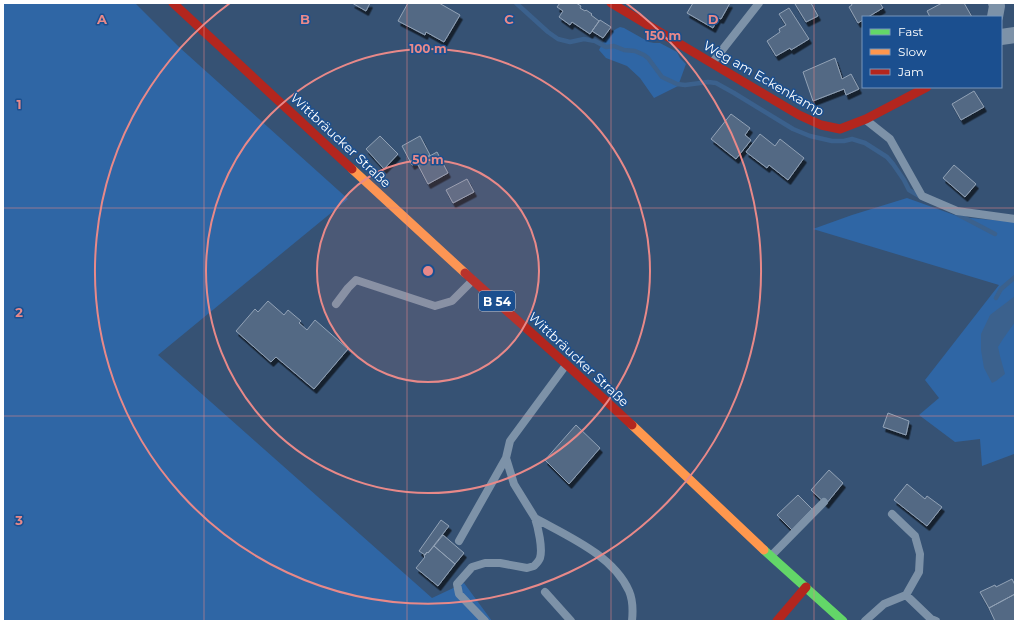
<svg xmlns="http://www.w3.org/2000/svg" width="1018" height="624" viewBox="0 0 1018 624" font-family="Montserrat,sans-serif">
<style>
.green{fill:#2f66a5}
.water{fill:#3b618d}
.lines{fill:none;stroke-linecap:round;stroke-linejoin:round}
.stream{stroke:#3b618d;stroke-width:4.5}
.building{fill:#526984;stroke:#92a2b6;filter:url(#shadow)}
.lane{stroke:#7d92a8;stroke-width:8}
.street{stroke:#7d92a8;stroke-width:16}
.fast{stroke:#63d668;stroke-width:9}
.slow{stroke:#ff974d;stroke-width:9}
.jam{stroke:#b3261e;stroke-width:9}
.grid{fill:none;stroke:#e88989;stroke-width:1;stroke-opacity:0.55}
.ring{fill:none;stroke:#e88989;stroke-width:2}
.labels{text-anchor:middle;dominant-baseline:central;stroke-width:3;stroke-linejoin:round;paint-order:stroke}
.shield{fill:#1b4f8f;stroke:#bbcadd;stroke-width:1}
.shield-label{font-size:12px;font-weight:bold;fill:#fff}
.street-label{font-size:13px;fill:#fff;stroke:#1b4f8f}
.grid-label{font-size:13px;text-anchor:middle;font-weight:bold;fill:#e88989;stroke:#1b4f8f;stroke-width:3;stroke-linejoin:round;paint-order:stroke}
.centre{fill:#e88989;stroke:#1b4f8f;stroke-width:2}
.ring-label{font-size:12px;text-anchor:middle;font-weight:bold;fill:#e88989;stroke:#1b4f8f;stroke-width:3;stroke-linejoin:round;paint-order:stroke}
</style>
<defs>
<filter id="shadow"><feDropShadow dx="2.5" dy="4.5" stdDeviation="0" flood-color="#0009"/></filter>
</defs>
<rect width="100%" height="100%" fill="#365274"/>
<!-- green -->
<path class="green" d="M3 3H135L179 47 348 199 158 355 432 598 464 583 492 621H3Z
M620 27 624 28 649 42 654 43H660L677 52 680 58 686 64 678 86 654 98 640 78 627 66 606 58 599 50C604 41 610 31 620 27Z
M907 198 960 217 1015 222V457L1014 454 982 466 980 439 955 442 919 415 939 398 925 380 999 285 813 229 852 215Z"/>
<!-- water -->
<path class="water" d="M1015 296V322L1003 339 998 347 1000 356 1005 374 996 381 992 383 984 368 981 350V334L990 315Z"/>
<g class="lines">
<!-- stream -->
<path class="stream" d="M516 3 548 32 558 39 570 42 584 39 595 41 606 47 614 46 624 50 635 51 644 55 648 58 662 77 677 84 685 85 708 82 716 83 734 93 793 129 810 136 832 141H844L852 139 865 143 887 157 893 164 904 180 909 190 921 197
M957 214 995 234
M996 298 1001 289 1015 277"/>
</g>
<!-- building -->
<path class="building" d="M352 3H370L366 11Z
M408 3H439L460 15 444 42 426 32 425 35 398 21Z
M560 3H576L581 6 580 8 585 11 586 10 592 14 591 15 599 21 590 34 572 22 570 25 559 17 563 11 557 7Z
M693 3H730L721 19 718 18 713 28 687 13Z
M797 3H811L818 16 806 22 795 4Z
M851 3H880L883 8 868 17H863V20L858 23 849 7 852 5Z
M942 3H964L972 17H930L927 11Z
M789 8 809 39 791 50 790 48 776 56 767 41 780 32 779 29 786 25 779 14Z
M600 20 611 27 603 38 592 31Z
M835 58 842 79 851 74 859 89 846 95 844 89 813 101 803 72Z
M974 91 984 107 961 120 952 104Z
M731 114 750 128 745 135 751 140 736 159 711 139Z
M760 134 775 146 780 139 804 158 788 180 769 165 767 168 746 152Z
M380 136 398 154 384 169 366 149Z
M420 136 430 155 412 165 402 146Z
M437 152 448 173 428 184 417 163Z
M954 165 976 184 965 197 943 178Z
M467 179 474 192 453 203 446 190Z
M268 301 284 315 288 310 301 321 299 323 307 330 315 320 348 349 314 389 276 357 271 362 236 331 255 309 258 312Z
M888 413 909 421 906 435 883 427Z
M576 425 600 448 569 484 545 460Z
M829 470 843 483 826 504 811 490Z
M907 484 925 499 927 496 942 507 927 526 894 500Z
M798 495 812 509 792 530 777 515Z
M441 520 449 526 428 553 427 552 425 555 419 551Z
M443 535 464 553 455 564 434 546Z
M434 546 455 564 438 586 416 568 425 557 424 556 427 552 428 553Z
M1012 579 1015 585V594L989 608 980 592 995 585 996 587Z
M1015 594V621H995L989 608Z"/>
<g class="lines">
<!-- lane -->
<path class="lane" d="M712 63 759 3
M866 120 890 139 922 196 957 211 1015 219
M336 304 348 288 356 280 435 306 452 301 473 280
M535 518C567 536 613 555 629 591 633 600 633 611 632 621
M459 541 506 458 510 441 566 365
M772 555 824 502
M545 592 571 621
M906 595 931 619 936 621
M485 621 459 594 457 584 472 567 485 563H500L527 568 534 566C536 564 539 561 540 558 543 549 538 527 535 518L514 484 506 458
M865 621 884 604 906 595 919 572 920 554 915 536 892 514"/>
<!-- street -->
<path class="street" d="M995 17 997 6 996 3
M1001 37 1015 35"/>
<!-- fast -->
<path class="fast" d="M764 550 843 621"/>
<!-- slow -->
<path class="slow" d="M352 169 465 273
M632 425 764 550"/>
<!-- jam -->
<path class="jam" d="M173 3 352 169
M611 3 799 115 821 125 840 129 866 119 927 87
M465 273 567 365 632 425
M777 621 806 587"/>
</g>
<!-- grid -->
<path class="grid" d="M204 3V621M407 3V621M611 3V621M814 3V621M3 208H1015M3 416H1015"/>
<!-- distance rings -->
<circle cx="428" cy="271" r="111" fill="#e88989" fill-opacity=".12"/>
<g class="ring">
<circle cx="428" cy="271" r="111"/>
<circle cx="428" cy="271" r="222"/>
<path d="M626 3A333 333 0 1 1 230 3"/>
</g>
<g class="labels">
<!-- shield labels -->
<rect class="shield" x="479" y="291" width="36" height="20" rx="3"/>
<g class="shield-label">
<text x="497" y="301">B 54</text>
</g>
<!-- street labels -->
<g class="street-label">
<text transform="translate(764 78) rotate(30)">Weg am Eckenkamp</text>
<text transform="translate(341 140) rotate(43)">Wittbräucker Straße</text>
<text transform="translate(579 359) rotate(43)">Wittbräucker Straße</text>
</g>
</g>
<g class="grid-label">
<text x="102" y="24">A</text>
<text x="305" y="24">B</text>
<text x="509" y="24">C</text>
<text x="713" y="24">D</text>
<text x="19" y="109">1</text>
<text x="19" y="317">2</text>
<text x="19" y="525">3</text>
</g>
<circle cx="428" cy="271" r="6" class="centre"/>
<g class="ring-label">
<text x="663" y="40">150 m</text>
<text x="428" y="53">100 m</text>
<text x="428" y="164">50 m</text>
</g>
<!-- border -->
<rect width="1018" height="624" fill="none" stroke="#ffffff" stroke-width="8"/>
<!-- legend -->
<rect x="862" y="16" width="140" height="72" fill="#1b4f8f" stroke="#7695bc"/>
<rect x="870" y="29" width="20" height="6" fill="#63d668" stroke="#7695bc"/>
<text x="898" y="36" font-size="12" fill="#ffffff">Fast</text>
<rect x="870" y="49" width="20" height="6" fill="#ff974d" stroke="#7695bc"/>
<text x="898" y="56" font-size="12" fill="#ffffff">Slow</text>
<rect x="870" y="69" width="20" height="6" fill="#b3261e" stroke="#7695bc"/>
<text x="898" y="76" font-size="12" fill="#ffffff">Jam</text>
</svg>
